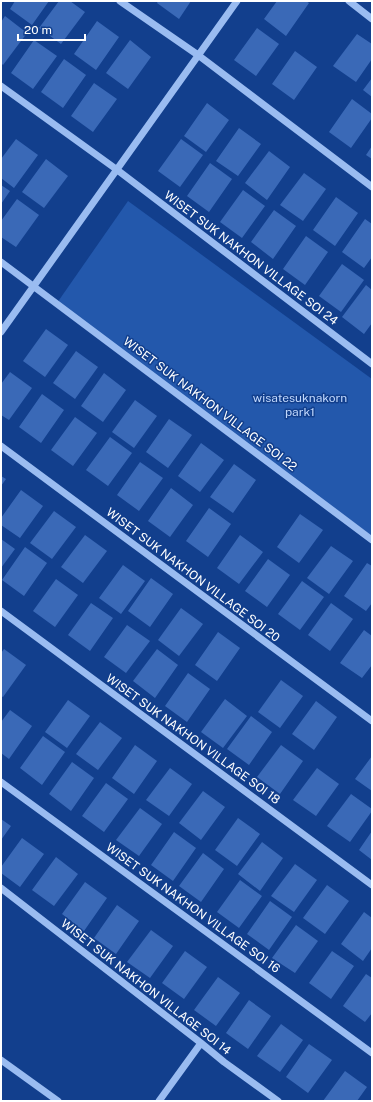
<svg xmlns="http://www.w3.org/2000/svg" width="373" height="1102" viewBox="0 0 373 1102" font-family="'Public Sans',sans-serif">
<style>
.green{fill:#2358ac}
.building{fill:#3a69b7}
.lines{fill:none;stroke-linecap:round;stroke-linejoin:round}
.minor{stroke:#9abcf1;stroke-width:7}
.labels{text-anchor:middle;dominant-baseline:central;stroke-width:3;stroke-linejoin:round;paint-order:stroke}
.street-label{font-size:12px;fill:#fff;stroke:#123f8d}
.park-label{font-size:12px;fill:#c1d8fd;stroke:#123f8d}
</style>
<rect width="100%" height="100%" fill="#123f8d"/>
<!-- green -->
<path class="green" d="M128 201 372 379V536L57 303Z"/>
<!-- building -->
<path class="building" d="M15 1H49L32 25 10 9Z
M59 1H70L85 12 61 44 39 28Z
M158 1H191L179 19 157 3Z
M277 1H306L309 3 286 36 264 19Z
M5 16 27 33 3 65 1 63V22Z
M97 21 119 37 96 70 74 54Z
M257 28 279 44 256 76 234 60Z
M357 34 372 44V59L356 82 333 66Z
M34 40 57 56 33 89 11 73Z
M130 40 151 57 128 89 106 73Z
M295 51 317 67 294 100 272 84Z
M64 59 86 75 63 108 41 92Z
M372 78V97L363 90Z
M94 83 117 99 93 132 71 116Z
M352 99 372 114V118L351 148 329 132Z
M207 103 229 120 206 152 184 136Z
M239 128 261 144 238 176 216 161Z
M16 139 38 155 14 188 1 178V159Z
M181 139 203 155 180 187 158 171Z
M372 146V159L366 155Z
M269 151 290 167 267 200 245 183Z
M46 159 68 176 44 208 22 192Z
M210 163 232 179 209 212 187 196Z
M304 173 326 189 303 221 280 205Z
M1 185 10 191 1 204Z
M243 190 265 206 242 238 220 222Z
M336 197 358 213 335 246 313 230Z
M17 199 39 215 16 247 1 237V221Z
M274 210 296 226 273 259 251 242Z
M365 219 372 224V257L364 268 342 252Z
M306 236 328 252 305 285 283 269Z
M342 264 364 280 341 312 319 296Z
M366 285 372 290V323L364 334 342 317Z
M46 329 68 345 45 377 23 361Z
M76 351 98 367 75 399 53 383Z
M10 372 32 388 9 420 1 415V384Z
M104 373 126 390 103 422 81 406Z
M42 394 64 410 41 443 19 427Z
M135 400 157 416 134 448 112 432Z
M75 417 97 433 73 466 51 450Z
M169 419 192 435 168 468 146 452Z
M110 437 132 453 108 486 86 470Z
M201 443 224 460 200 492 178 476Z
M140 462 163 478 139 511 117 495Z
M234 464 256 480 233 513 210 497Z
M1 476 6 479 1 486Z
M171 488 193 505 170 537 148 521Z
M21 490 43 506 20 538 1 525V518Z
M209 508 231 524 208 557 186 541Z
M54 511 76 527 52 559 30 543Z
M300 514 323 530 299 563 277 547Z
M85 535 107 551 83 583 61 567Z
M240 535 263 552 239 584 217 568Z
M1 539 15 549 1 568Z
M331 546 353 561 329 594 307 578Z
M25 547 47 563 24 596 2 580Z
M268 559 290 575 267 607 245 591Z
M367 563 372 566V603L366 611 344 596Z
M123 565 145 581 121 614 99 598Z
M151 578 173 594 150 627 128 611Z
M56 579 78 595 55 627 33 611Z
M302 581 324 597 300 630 278 614Z
M91 603 113 618 90 651 68 635Z
M331 603 353 619 330 651 308 635Z
M181 608 203 624 179 656 158 640Z
M127 625 150 641 126 673 104 657Z
M364 630 372 636V665L362 678 340 663Z
M218 632 240 648 217 681 195 665Z
M4 649 26 665 3 697 1 696V653Z
M157 649 178 665 155 698 133 681Z
M188 673 210 689 187 722 165 706Z
M281 680 303 696 280 728 258 712Z
M225 699 247 716 223 748 201 732Z
M68 700 90 716 67 748 45 732Z
M316 701 337 717 314 750 292 734Z
M10 710 32 726 9 759 1 753V722Z
M251 716 272 732 249 765 227 749Z
M100 722 122 738 98 770 76 754Z
M43 736 65 752 42 785 20 768Z
M135 745 157 761 134 794 112 778Z
M281 745 303 761 280 794 257 777Z
M372 756V791L355 779Z
M72 762 94 778 71 811 49 794Z
M170 768 192 784 169 816 146 800Z
M317 768 339 784 316 816 293 800Z
M106 783 128 799 104 832 82 816Z
M203 791 225 807 201 840 179 823Z
M351 794 372 809V811L350 842 327 826Z
M140 808 162 824 139 856 116 840Z
M238 818 260 834 237 866 215 850Z
M1 819 11 826 1 840Z
M372 831V860L359 850Z
M174 832 196 848 173 881 151 865Z
M22 838 44 854 20 887 1 873V867Z
M262 842 283 858 260 891 238 874Z
M203 853 224 869 201 902 179 886Z
M56 857 78 874 54 906 32 890Z
M295 864 317 880 294 912 271 896Z
M240 880 262 896 239 928 217 912Z
M85 882 107 898 84 931 62 914Z
M327 885 349 901 325 934 303 918Z
M270 901 292 917 269 950 247 934Z
M117 905 139 921 116 954 94 938Z
M364 912 372 918V948L363 961 341 944Z
M296 925 318 941 295 973 272 958Z
M151 930 173 946 150 978 127 962Z
M185 951 207 967 184 999 162 983Z
M332 951 354 966 331 999 309 983Z
M366 974 372 978V1013L365 1022 343 1006Z
M218 977 240 993 216 1026 194 1010Z
M249 1000 271 1016 248 1049 226 1033Z
M281 1024 303 1040 280 1072 257 1056Z
M309 1044 332 1060 308 1093 286 1077Z
M345 1071 367 1087 357 1101H323Z"/>
<g class="lines">
<!-- minor -->
<path class="minor" d="M120 1 198 55 372 187
M349 1 372 19
M1 86 116 169 372 364
M1 262 372 540
M1 332 237 1
M1 446 372 721
M1 611 372 885
M1 782 372 1053
M1 888 201 1043 224 1062 278 1101
M1 1060 58 1101
M159 1101 201 1043"/>
</g>
<g class="labels">
<!-- street labels -->
<g class="street-label">
<text transform="translate(251 258) rotate(37)">WISET SUK NAKHON VILLAGE SOI 24</text>
<text transform="translate(210 404) rotate(37)">WISET SUK NAKHON VILLAGE SOI 22</text>
<text transform="translate(193 575) rotate(37)">WISET SUK NAKHON VILLAGE SOI 20</text>
<text transform="translate(193 739) rotate(36)">WISET SUK NAKHON VILLAGE SOI 18</text>
<text transform="translate(193 908) rotate(36)">WISET SUK NAKHON VILLAGE SOI 16</text>
<text transform="translate(146 987) rotate(38)">WISET SUK NAKHON VILLAGE SOI 14</text>
</g>
<!-- park labels -->
<g class="park-label">
<text x="300" y="398">wisatesuknakorn<tspan x="300" dy="14">park1</tspan></text>
</g>
</g>
<!-- border -->
<rect width="373" height="1102" fill="none" stroke="#ffffff" stroke-width="4"/>
<!-- scale -->
<path d="M18 34v6h67v-6" fill="none" stroke="#ffffff" stroke-width="2"/>
<text x="24" y="34" font-size="12" fill="#ffffff" stroke="#123f8d" stroke-width="3" paint-order="stroke">20 m</text>
</svg>
